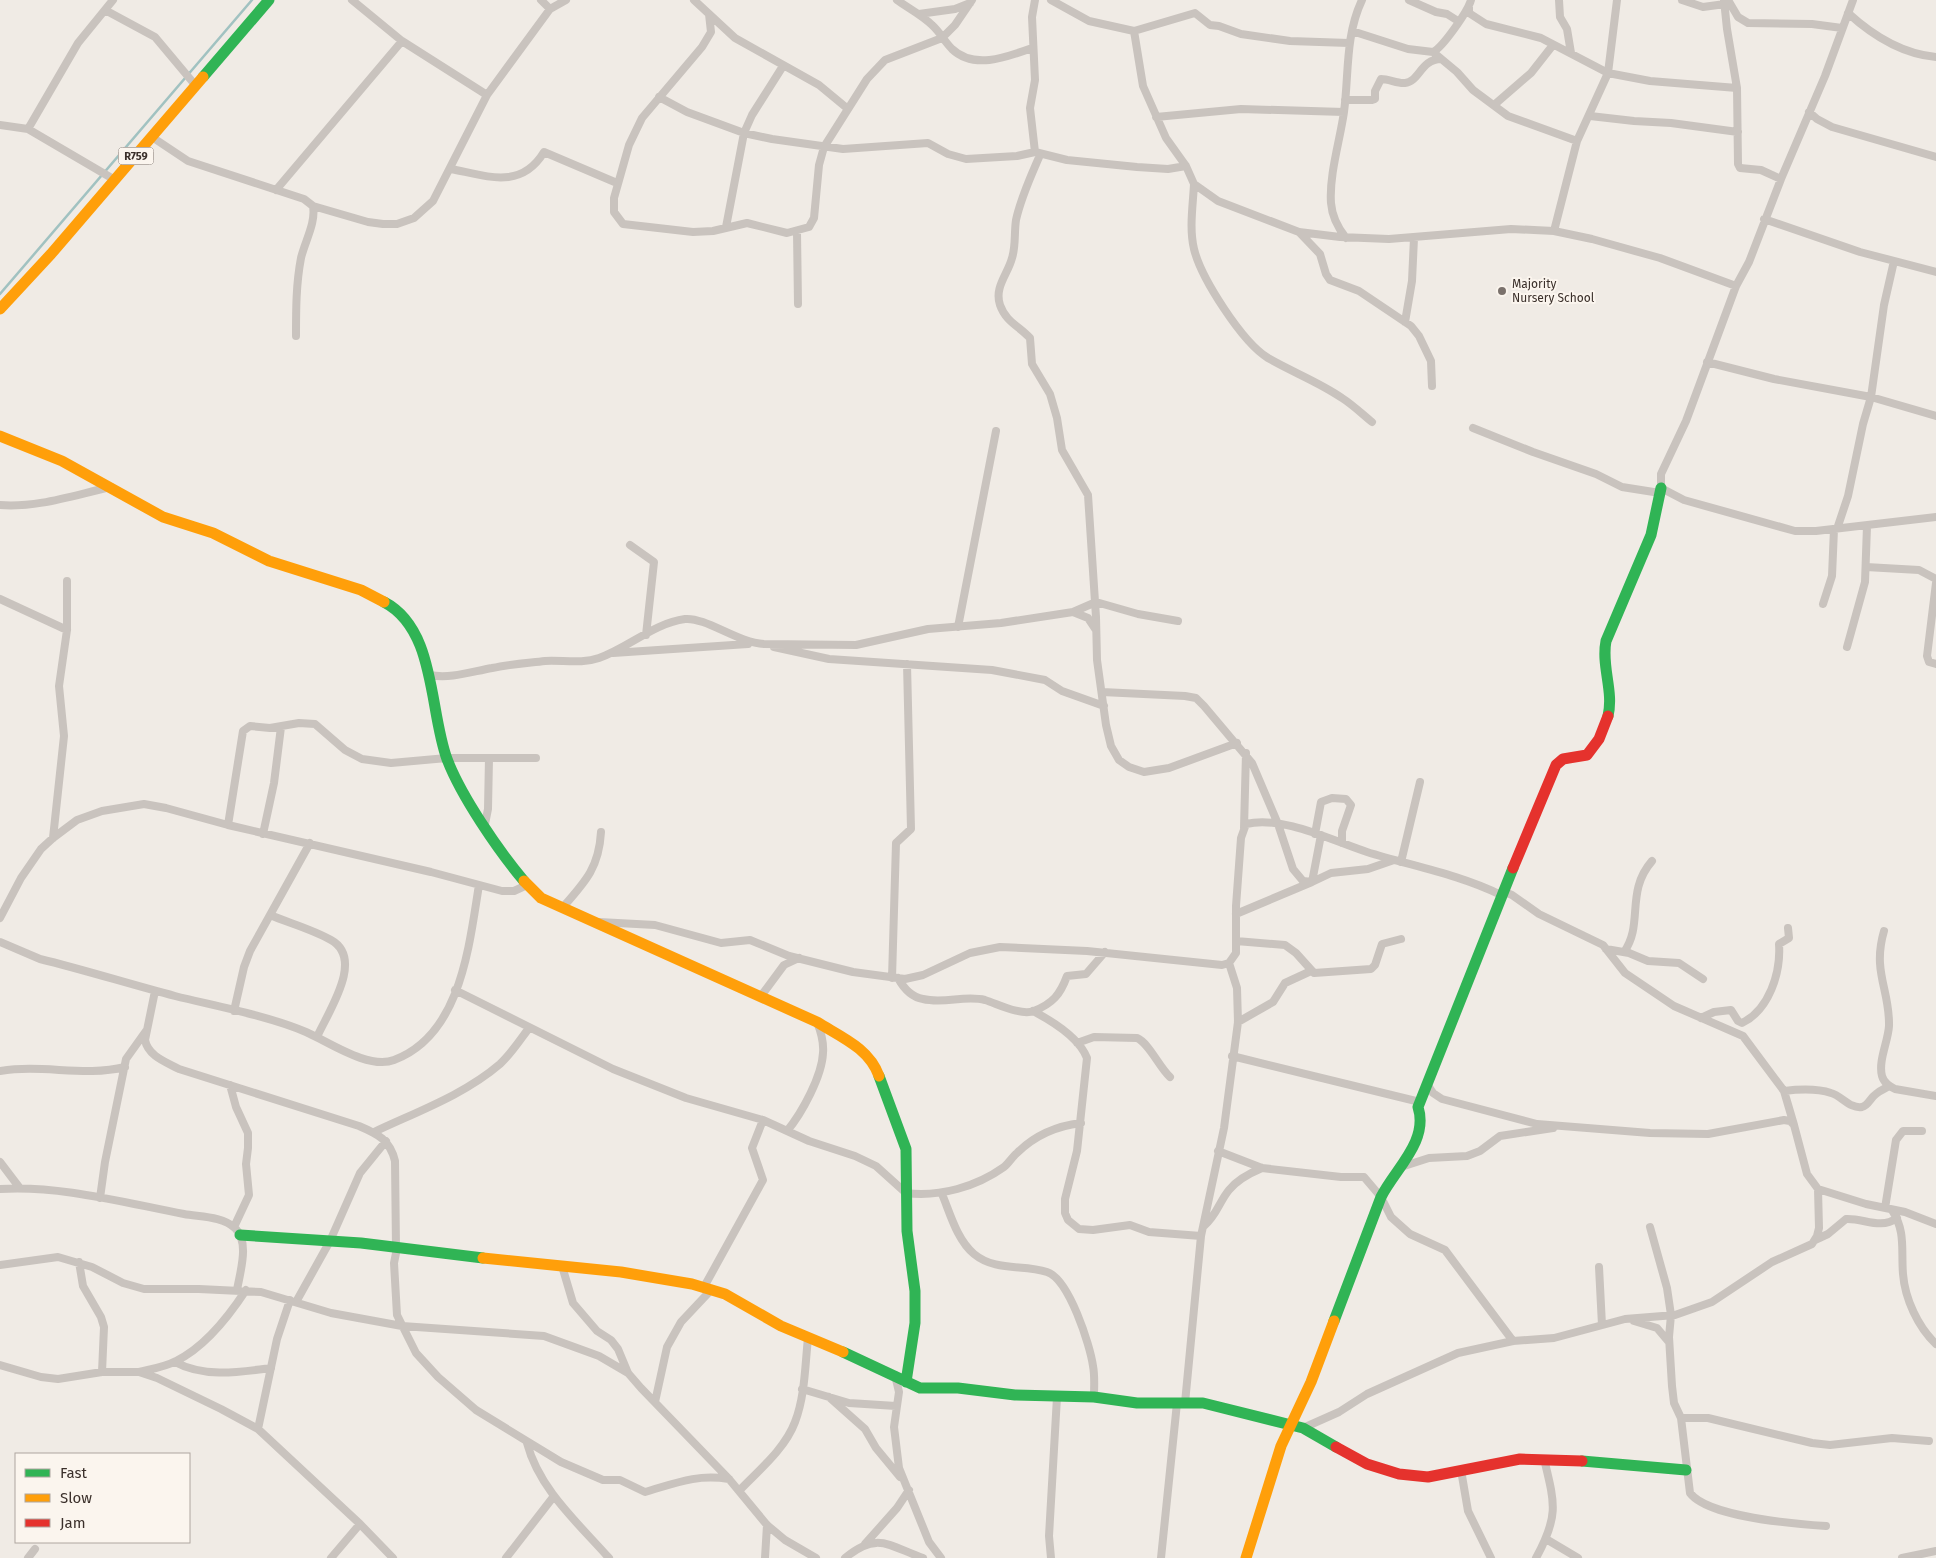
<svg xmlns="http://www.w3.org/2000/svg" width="1936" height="1558" viewBox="0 0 1936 1558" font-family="'Fira Sans',sans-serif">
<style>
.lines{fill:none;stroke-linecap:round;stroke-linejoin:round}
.stream{stroke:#a1c2c1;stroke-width:2.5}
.street{stroke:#c9c3be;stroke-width:8}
.fast{stroke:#30b455;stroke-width:11}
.slow{stroke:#ff9f0a;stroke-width:11}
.jam{stroke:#e5322d;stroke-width:11}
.poi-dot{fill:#7a716c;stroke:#fbf5ee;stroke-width:2}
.labels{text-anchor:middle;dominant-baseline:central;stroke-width:4;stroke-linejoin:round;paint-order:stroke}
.shield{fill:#fbf5ee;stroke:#756b66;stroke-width:1}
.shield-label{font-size:11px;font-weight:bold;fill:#3b302b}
.poi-label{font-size:12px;fill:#3b302b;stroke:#fbf5ee;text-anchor:start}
</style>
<rect width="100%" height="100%" fill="#f0ebe5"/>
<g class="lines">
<!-- stream -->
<path class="stream" d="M0 294 252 0"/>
<!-- street -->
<path class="street" d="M352 0 402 41 487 95
M541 0 550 9
M694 0 735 38 819 85 848 109
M897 0C908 8 922 15 932 25 940 32 944 41 952 49 974 70 1007 57 1032 48
M1035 0 1032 17 1035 80 1030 108 1035 152 1067 160 1137 167 1168 169 1186 166
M1051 0 1089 21 1134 31 1195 13 1210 25 1219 26 1241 34 1290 41 1349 43
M1409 0 1436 12 1447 14 1458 21
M1559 0 1560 17 1567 29 1571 53
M1682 0 1703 7 1725 4
M1724 0 1727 29 1737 88 1738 164 1740 168 1761 170 1781 179
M1728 0 1738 17 1748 23 1812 24 1842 28
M1853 0 1825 76 1781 179 1749 262 1736 286 1686 421 1661 474V488L1684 500 1795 531H1816L1936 517
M1469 7V13L1486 24 1541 38 1608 73 1650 81 1737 88
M105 10 155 37 196 86
M1848 13C1872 35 1903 54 1936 57
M709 14 711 32 702 47 642 118 629 145 614 198V212L623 224 693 232 713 231 747 223 787 233 809 227 814 218 819 165 824 147 867 79 885 60 942 38 955 25 972 0
M919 14 955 9 970 3
M1134 31 1143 86 1166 138 1186 166 1194 184 1218 201 1299 232 1340 237 1389 239 1511 229 1554 231 1592 239 1660 258 1736 286
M1352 31 1408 49 1433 52C1443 47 1468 11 1471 0
M1433 52 1457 72 1473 90 1508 116 1577 141
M659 97 687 112 744 133 772 139 843 149 928 143 948 154 966 159 1017 156 1035 152
M1345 100H1372L1375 99V91L1381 79C1389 79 1398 84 1405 83 1419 82 1421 59 1441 59
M1494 105 1531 73 1553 45
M1809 112 1817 119 1832 127 1936 157
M1590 116 1634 121 1671 123 1738 132
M1156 117 1241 109 1344 112
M0 125 28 129 115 180
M28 129 78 43 113 0
M152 137 188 161 304 199 313 206C316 223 305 241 301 258 296 284 296 310 296 336
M1040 155C1031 176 1021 197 1016 220 1014 233 1016 246 1012 258 1008 274 994 287 1000 305 1006 322 1019 326 1030 338L1032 364 1050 394 1057 418 1062 450 1088 495 1096 617 1097 660 1106 725 1111 746 1119 760 1129 767 1144 772 1169 768 1237 743
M451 169C487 176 521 190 544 152L617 183
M1194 184C1193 205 1189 228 1194 249 1201 278 1242 342 1268 358 1292 372 1319 382 1342 398 1353 405 1362 414 1372 422
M276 190 402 41
M313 206 368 222 383 224H397L414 218 433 201 487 95 550 9 566 0
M1764 219 1860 252 1936 272
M726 227 744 133 752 115 783 66
M1554 231 1577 141 1608 73 1617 0
M797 232 798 304
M1299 232 1320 254 1326 274 1330 280 1359 291 1411 326 1419 336 1431 361 1432 386
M1346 238C1338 228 1332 216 1331 203 1329 175 1340 140 1344 112 1349 74 1345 36 1362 0
M1405 322 1412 281 1414 238
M1707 362 1774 379 1871 397 1936 416
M1473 428 1533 452 1596 474 1622 487 1660 493
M0 505C37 508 74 495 111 487
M1837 529 1848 496 1863 424 1871 397 1884 305 1894 261
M630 545 654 562 646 635
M1866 567 1919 570 1936 579
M1936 583 1927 656 1929 662 1936 664
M0 599 67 630
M1823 604 1832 576 1834 529
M1073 612 1096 602 1138 614 1178 621
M958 627 996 431
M774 647 829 659 992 670 1045 680 1062 691 1104 706
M1847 647 1865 582 1867 526
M613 653 748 644
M429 675C451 679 470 672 492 668 510 664 528 663 545 661 563 660 582 664 599 658 628 648 654 623 685 619 706 617 738 643 764 644L856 645 928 629 1001 623 1073 612 1088 618 1096 630
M1102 692 1185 696 1196 698 1204 706 1252 763 1278 824 1293 869 1303 881 1312 882 1331 873 1368 869 1394 860
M485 824 488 809 489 758
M228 825 243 731 250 726 270 728 299 723 315 724 345 750 362 759 391 763 447 758H536
M1244 828 1246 753
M263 834 274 783 281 727
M1315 834 1321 802 1332 798 1346 799 1351 805 1342 831V843
M53 838 64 736 59 686 67 630V581
M1401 862 1420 782
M1502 891 1512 895 1539 914 1603 945 1625 973 1674 1006 1743 1036 1784 1091 1794 1125
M563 907C586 881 599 867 601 832
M1236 914 1312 882 1321 835
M270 915C289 923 312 929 331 940 365 959 328 1012 317 1037
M0 918 21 878 41 849 53 838 77 820 102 811 144 804 166 808 228 825 431 872 502 891H514L527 885
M599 922 655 925 721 943 750 940 789 956 853 972 905 979 923 975 970 953 1000 947 1087 951 1222 965 1229 963 1236 953V906L1241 838 1246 824C1282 815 1333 841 1367 852 1412 866 1458 874 1501 895
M1884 931C1872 972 1890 990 1889 1026 1888 1042 1878 1061 1882 1076 1884 1083 1889 1086 1895 1089L1936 1096
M1236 941 1285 945 1296 953 1314 973 1371 969 1375 965 1382 944 1401 939
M0 942 40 959C85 970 129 984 175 996 215 1006 269 1016 306 1032 329 1042 369 1070 394 1060 461 1035 469 946 479 885
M1606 949 1629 953 1648 961 1679 963 1703 979
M1624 952C1644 924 1625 892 1652 861
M892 978 896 843 911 829 907 664
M898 978C904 989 911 997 923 999 944 1004 965 995 985 1000 998 1004 1021 1016 1034 1011 1053 1003 1060 995 1067 976L1086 974 1105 952
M455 990 613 1069 686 1098 763 1120 809 1141 855 1156 876 1166 906 1193C940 1197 976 1187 1004 1167 1009 1163 1012 1157 1017 1153 1035 1135 1056 1126 1081 1123
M155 991 145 1040C148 1056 166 1062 179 1069L359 1126C378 1134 390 1140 395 1161L396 1248
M761 996 784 965 799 958
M234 1011 244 967 250 951 310 843
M1033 1011C1052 1021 1079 1037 1087 1058L1077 1151 1065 1199V1213L1068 1220 1079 1229 1093 1230 1130 1225 1149 1232 1201 1236
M1701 1018 1714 1012 1731 1010 1738 1021 1742 1023C1769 1010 1781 973 1779 944L1789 938 1788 928
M1238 1022 1273 1002 1285 983 1311 971
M1077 1043 1094 1037 1137 1038C1149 1043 1159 1067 1170 1077
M1232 1056 1420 1102
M0 1071C43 1064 84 1077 125 1067
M1427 1084 1433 1093 1442 1099 1537 1124 1650 1133 1708 1134 1784 1120 1790 1121 1794 1125 1807 1174 1818 1189 1866 1204 1905 1212 1936 1224
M230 1085 236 1107 248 1133V1148L246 1164 249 1195 234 1227
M1784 1091C1800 1089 1816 1088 1831 1093 1842 1096 1850 1109 1862 1107 1869 1105 1870 1098 1876 1094 1880 1090 1885 1089 1889 1086
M787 1131C802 1113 822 1076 823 1053 824 1042 821 1032 817 1022
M374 1132C416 1112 464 1095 500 1064 511 1054 520 1040 529 1028
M1218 1151 1262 1168 1341 1177H1364L1381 1197 1391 1217 1410 1234 1445 1250 1513 1341
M0 1162 19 1187
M1401 1167 1429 1158 1467 1156 1480 1151 1500 1136 1553 1128
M0 1189C60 1185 125 1203 184 1214 200 1217 222 1216 235 1228 250 1242 240 1272 237 1290
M942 1194C950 1213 957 1240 974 1254 996 1272 1023 1264 1047 1272 1069 1279 1090 1345 1093 1366 1095 1376 1094 1387 1094 1397
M100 1198 105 1162 126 1059 146 1031
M1885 1208 1896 1140 1903 1131H1922
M1892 1210C1906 1232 1901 1249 1903 1274 1905 1299 1918 1327 1936 1344
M1204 1226C1217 1215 1219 1202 1229 1190 1237 1180 1250 1173 1262 1168
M1650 1227 1667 1288 1671 1315 1669 1337 1672 1386 1674 1403 1681 1418 1690 1493C1708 1517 1796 1524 1826 1526
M1815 1240 1828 1234 1846 1219C1864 1218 1880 1230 1897 1218
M397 1248 394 1263 397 1315 416 1353 438 1377 476 1410 561 1462 603 1480H620L645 1492C676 1483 696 1474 729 1479
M79 1262 83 1286 101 1317 104 1327 102 1372
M0 1265 58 1257 92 1267 123 1283 144 1289H199L261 1292 331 1313 402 1326 544 1336 599 1356 628 1373
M562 1266 573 1303 597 1331 611 1340 618 1349 628 1373 641 1388 729 1479 767 1525 785 1540 816 1558
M1599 1267 1602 1325
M704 1287 763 1180 752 1148 763 1120
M296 1302 330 1241 360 1173 386 1141
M1634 1321 1657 1328 1668 1341
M175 1362C204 1378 240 1372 271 1368
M0 1365 41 1377 58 1379 102 1372H139L157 1378 221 1409 258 1429 360 1524 393 1558
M139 1372C151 1369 165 1367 176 1361 205 1347 229 1316 246 1290
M895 1375 899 1392 894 1427 899 1468 929 1542 941 1558
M802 1389 849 1403 896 1406
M829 1397 865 1429 876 1448 900 1477
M655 1402 667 1347 681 1322 712 1289
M1185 1403 1201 1236 1224 1128 1238 1022 1237 988 1229 963
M1681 1418H1708L1812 1443 1830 1445 1892 1438 1929 1441
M1303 1428 1339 1412 1367 1394 1458 1353 1513 1341 1554 1338 1625 1319 1675 1315 1712 1302 1772 1262 1812 1244 1817 1236 1819 1228 1818 1189
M258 1429 277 1339 290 1300
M527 1443C539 1489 578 1523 609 1558
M1461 1470 1468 1511 1491 1558
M739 1491C758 1471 785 1449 795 1422 805 1396 805 1366 808 1338
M1546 1539 1578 1558
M865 1544 897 1508 909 1490
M28 1558 35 1549
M331 1558 360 1524
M506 1558 554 1496
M765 1558 767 1525
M845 1558C877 1531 889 1546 923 1558
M1051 1558 1049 1536 1057 1397
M1161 1558 1177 1403
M1536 1558C1559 1516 1555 1504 1544 1459
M1902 1558 1936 1551"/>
<!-- fast -->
<path class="fast" d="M203 77 269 0
M384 602C436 629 429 710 447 759 461 796 498 850 524 881
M1608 716C1614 691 1601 666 1606 641L1651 535 1661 488
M879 1076 906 1149 907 1231 915 1291V1323L906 1382
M240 1235 361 1243 483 1258
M1334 1321 1381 1197C1395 1169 1429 1141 1418 1107L1513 868
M843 1352 920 1388H958L1015 1395 1094 1397 1137 1403H1203L1303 1428 1336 1447
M1582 1461 1686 1470"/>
<!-- slow -->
<path class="slow" d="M0 309 51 254 203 77
M0 436 62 461 163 517 213 533 269 561 361 590 384 602
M524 881 541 898 817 1022C841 1037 869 1048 879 1076
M483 1258 621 1272 692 1284 725 1294 781 1326 843 1352
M1246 1558 1281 1446 1311 1382 1334 1321"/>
<!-- jam -->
<path class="jam" d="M1513 868 1556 765 1563 759 1587 755 1599 739 1608 716
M1336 1447 1367 1464 1399 1474 1428 1477 1520 1459 1582 1461"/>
</g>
<!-- markers -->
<circle class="poi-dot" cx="1502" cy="291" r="5"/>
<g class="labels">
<!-- shield labels -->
<rect class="shield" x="118.5" y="147.5" width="35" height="17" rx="4"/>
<g class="shield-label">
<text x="136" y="156">R759</text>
</g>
<!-- poi labels -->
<g class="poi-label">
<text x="1512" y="284">Majority<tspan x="1512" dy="14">Nursery School</tspan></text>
</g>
</g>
<!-- legend -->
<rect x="15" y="1453" width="175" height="90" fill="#fbf5ee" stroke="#aea6a0"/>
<rect x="25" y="1469" width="25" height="8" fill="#30b455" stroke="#aea6a0"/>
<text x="60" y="1478" font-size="15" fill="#3b302b">Fast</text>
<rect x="25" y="1494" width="25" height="8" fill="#ff9f0a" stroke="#aea6a0"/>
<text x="60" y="1503" font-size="15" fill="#3b302b">Slow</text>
<rect x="25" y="1519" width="25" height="8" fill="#e5322d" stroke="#aea6a0"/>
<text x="60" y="1528" font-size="15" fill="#3b302b">Jam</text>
</svg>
